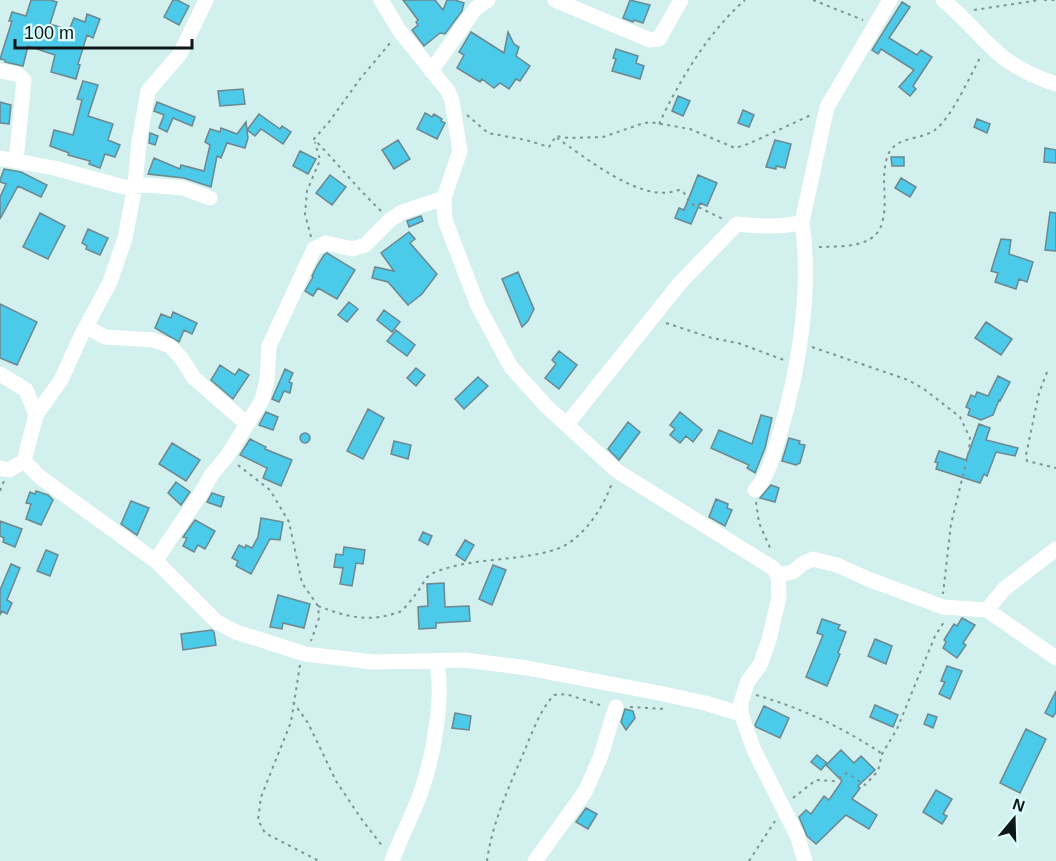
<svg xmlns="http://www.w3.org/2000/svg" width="1056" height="861" viewBox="0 0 1056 861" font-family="Helvetica,sans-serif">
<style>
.building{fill:#4ccaea;stroke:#6d878f;stroke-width:1.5}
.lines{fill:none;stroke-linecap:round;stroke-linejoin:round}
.path{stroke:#7d9493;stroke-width:2;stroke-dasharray:3 4.5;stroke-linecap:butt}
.minor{stroke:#fff;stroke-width:15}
</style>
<rect width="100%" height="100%" fill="#d1f0ee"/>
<!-- building -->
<path class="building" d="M31 0H50L57 2 50 24 69 30 74 18 85 22 87 14 100 19 93 38 87 35 78 64 80 65 76 79 51 72 55 55 28 46 23 66 5 62V60L0 59 12 21H9L12 12 26 16Z
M173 0H177L189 6 179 25 164 17Z
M403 0H435L443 10 447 0H455L464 3 462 11 445 34 440 33 424 46 412 30 418 25 416 22 418 20Z
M630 0 650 5 643 23 634 20 633 22 623 18Z
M902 2 910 7 889 38 917 55 921 50 932 57 913 86 916 89 910 96 899 87 914 70 881 49 878 54 872 50Z
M471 32 504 53 508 32 514 44 519 47 516 56 530 66 520 81 516 79 509 89 500 83 494 88 482 79 480 82 457 68 464 55 459 52Z
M616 49 638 56 636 63 644 66 640 79 612 71 616 59 613 58Z
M83 81 98 85 88 116 113 124 108 140 120 145 115 157 105 154 100 168 89 164 90 161 68 155 69 153 50 146 54 130 73 135 82 100 77 99Z
M243 89 245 104 220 106 218 91Z
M678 96 690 101 683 116 672 111Z
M0 102 11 105 9 124 0 123Z
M157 102 195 117 192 126 173 118 167 132 159 128 164 115 154 111Z
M743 110 754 115 749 127 738 123Z
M425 113 432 117 434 114 442 119 441 121 445 123 437 139 417 129Z
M259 114 280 129 282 126 291 132 283 144 261 129 255 136 247 130 248 138 245 148 227 143 221 158 217 156 211 187 184 178 148 174 154 158 180 169 181 165 204 171 210 145 205 142 210 129 220 132 221 128 237 134 246 122 247 130Z
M977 119 990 124 987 133 974 127Z
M150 133 158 136 155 145 149 143Z
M398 140 410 159 394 169 382 150Z
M775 140 791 144 785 168 776 166V169L766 167Z
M1045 148 1056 150V163L1044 162Z
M300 151 316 159 308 174 293 166Z
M891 157H904V166H892Z
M4 169 21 172 47 185 41 197 18 186 0 219V197L6 184 0 182V180Z
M330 175 346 187 332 205 316 193Z
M698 175 717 183 707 206 700 203 691 224 675 218 679 208 684 210Z
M901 178 916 187 910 197 895 188Z
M1050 212 1056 213V251L1045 250Z
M40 213 65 226 48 259 23 247Z
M421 216 423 221 409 227 407 221Z
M88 229 108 238 100 255 86 249 87 246 82 243Z
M409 232 415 239 410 243 437 274 422 294 408 305 388 282 372 278 375 267 394 271 381 253Z
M1001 239 1011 240 1009 254 1033 262 1027 282 1019 279 1016 289 995 282 998 273 991 271Z
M327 253 355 270 337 299 318 288 313 296 305 291 313 277 312 276 317 266 324 255Z
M518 272 534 309 528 321 522 327 502 279Z
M349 302 358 309 347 322 338 315Z
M0 304 37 322 17 365 0 358Z
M384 310 400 322 392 332 377 320Z
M173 312 197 323 192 334 184 330 179 342 155 328 161 314 171 318Z
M986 322 1012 339 1001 355 975 338Z
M396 330 415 345 407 356 387 341Z
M559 351 577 365 559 389 545 378 556 364 552 360Z
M220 365 235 375 239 369 249 375 233 399 211 380Z
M416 368 425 375 416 386 407 378Z
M285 369 293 373 289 382 292 383 290 393 284 391 279 402 272 399Z
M998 376 1010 382 1000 401 999 400 993 415 981 420 968 415 970 409 966 407 971 395 975 397 977 392 988 396Z
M478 377 488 386 464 409 455 399Z
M368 409 384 418 363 459 347 451Z
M266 412 278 417 273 430 259 425Z
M680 412 702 430 693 442 686 436 680 443 670 435 675 429 670 425Z
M761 415 772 418 765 448 755 473 747 468 749 465 711 448 719 430 752 444Z
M628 422 640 432 619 460 608 449Z
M979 424 990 428 986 440 1018 448 1015 456 996 452 987 476 984 474 980 483 936 469 938 463 935 462 939 451 966 460Z
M300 438a5 5 0 1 1 10 0a5 5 0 1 1-10 0Z
M789 438 800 441 799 444 805 445 800 463 796 465 782 461Z
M250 439 266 447 265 449 292 460 281 486 263 478 267 468 240 455Z
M394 441 411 445 408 459 391 454Z
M172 443 200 460 186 481 159 464Z
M176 482 190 492 181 505 168 493Z
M771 485 779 488 775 502 760 498Z
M36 491 48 495 53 500 41 525 26 519 31 504 26 503 30 492 35 494Z
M212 493 224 497 221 507 207 502Z
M716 499 728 504 727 508 732 510 725 526 709 517Z
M131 501 149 508 137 535 121 524Z
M261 518 283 522 280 540 270 539 251 574 236 566 238 561 232 558 239 545 245 548 246 545 252 548 258 537Z
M195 520 215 531 205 549 198 545 194 552 183 546 187 538 183 537Z
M0 521 22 529 15 547 3 542 4 538 0 536Z
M423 532 432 536 428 545 419 540Z
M465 540 474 545 465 561 456 555Z
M344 547 365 550 363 564 356 563 352 586 340 584 343 568 334 567 336 554 343 555Z
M46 550 58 555 50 576 37 571Z
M11 564 20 568 7 600 12 603 7 614 2 611 0 615V590Z
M493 565 506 570 492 605 479 599Z
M444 583 445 607 469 606 470 621 436 623V628L419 629 418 607 428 606 427 584Z
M278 595 310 604 304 628 283 623 282 629 270 627Z
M962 618 975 625 963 643 966 645 957 658 943 648 946 642 944 640 954 624 957 626Z
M822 619 840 625 838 629 846 632 838 653 840 654 827 686 806 677 823 635 817 633Z
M212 630 214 632 216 645 183 650 181 634Z
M875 639 892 646 886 664 868 656Z
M947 666 962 671 950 699 939 694 945 682 941 681Z
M1056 691V712L1053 717 1045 713Z
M875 705 898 715 893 727 870 717Z
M764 706 789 718 780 738 756 727 755 725Z
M625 709 633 711 635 718 626 730 621 722Z
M455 713 471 716 469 730 452 728Z
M928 714 937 717 933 728 924 724Z
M1026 729 1046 739 1020 793 1000 783Z
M841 750 854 763 861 756 875 770 858 786 860 788 852 799 877 815 869 829 846 815 816 844 807 836 799 817 806 810 811 814 824 796 829 800 842 781 826 765Z
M817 755 827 763 821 770 811 762Z
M936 790 952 799 943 814 947 816 942 824 923 812Z
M586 808 597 814 588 829 576 822Z"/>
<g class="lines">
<!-- path -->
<path class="path" d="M813 0 863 20
M1044 0H1056
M974 10 1040 0
M467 115 488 133 526 140 549 147 556 136 569 138 603 137 641 124 650 122 690 129 735 148 748 144 811 115
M659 124C679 81 709 31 745 0
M557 138C585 157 643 205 678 190L683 191 690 203 723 219
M381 211C358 189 337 163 314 139L329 122 360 79 391 42
M311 237 305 214 307 191 320 160 315 142
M819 247C843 246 878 249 883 219 886 206 884 190 884 177 885 168 885 159 890 151 900 136 921 140 935 130 952 117 970 76 981 56
M666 323 712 338 738 343 784 360
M812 347 908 380 924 389 960 417 970 438 969 451 951 524 943 594
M1047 372 1039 393 1026 455 1027 461 1056 468
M238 465 270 490 289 522 302 583 318 606 319 618 311 641
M0 491 4 481
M756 502 759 523 771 550
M318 606C342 615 364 622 389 615 393 614 398 613 401 611 407 606 412 599 416 594 422 587 425 576 433 573 471 557 514 562 554 550 581 542 603 509 612 483
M300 665 291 722 261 797 258 820 265 833 319 861
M756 695C801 708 842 727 881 753
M293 702 308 723 336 781 360 817 383 847
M630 707 666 709
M793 798 816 780 834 781 847 773 865 785 878 771 882 754 897 729 935 636 944 622
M487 861C492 823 509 787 524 752 532 733 540 710 554 695L566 694 603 706
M749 861 775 821"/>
<!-- minor -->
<path class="minor" d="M381 0 399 30 448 91 452 101 460 151 444 198 445 220 478 306 511 367 546 406 617 471 752 555 773 568 778 575 779 597 769 640 760 665 748 681 741 702V714L754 750 797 835 805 861
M555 0 650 40 659 39 681 0
M943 0C966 18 982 41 1005 59 1021 70 1038 78 1056 84
M0 71 17 74 24 80 16 161
M431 71 476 8 488 0
M0 158 54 168 124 187 147 185 183 188 210 198
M87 327 105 337 153 340 170 346 182 359 194 378 247 424
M0 374 26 390 36 415 24 461 40 477 157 562 217 622 236 632 305 654 373 662 465 660 527 668 659 693 705 703 741 714
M36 415 61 380 81 336 110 282 125 238 135 186 139 142 148 91 180 54 206 0
M567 424 680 283 737 224C759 226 781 228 802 222L827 107 890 0
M0 468 9 470 24 461
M755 490C769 475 773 455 779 436 799 371 812 289 802 222
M157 562 160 554 200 495 212 474 228 455 262 400 267 381 269 346 314 249 326 243 353 249 365 245 390 220 402 212 444 198
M778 575 793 572 802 564 813 559 837 565 868 579 943 607 987 610 1056 658
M987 610 1004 589 1056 549
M392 861C401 836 414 813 422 789 433 757 445 693 436 662
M535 861 585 792 600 758 616 707"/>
</g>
<!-- north arrow -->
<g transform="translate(1014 819) rotate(19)" stroke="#defdfc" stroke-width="4.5" paint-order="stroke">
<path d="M0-4.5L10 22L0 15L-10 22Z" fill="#0c1717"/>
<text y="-9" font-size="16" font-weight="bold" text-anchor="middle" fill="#0c1717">N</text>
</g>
<!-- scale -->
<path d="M15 39v9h177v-9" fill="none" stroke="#0c1717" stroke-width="3"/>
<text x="24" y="39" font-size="18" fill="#0c1717" stroke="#defdfc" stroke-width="4.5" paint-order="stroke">100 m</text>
</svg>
